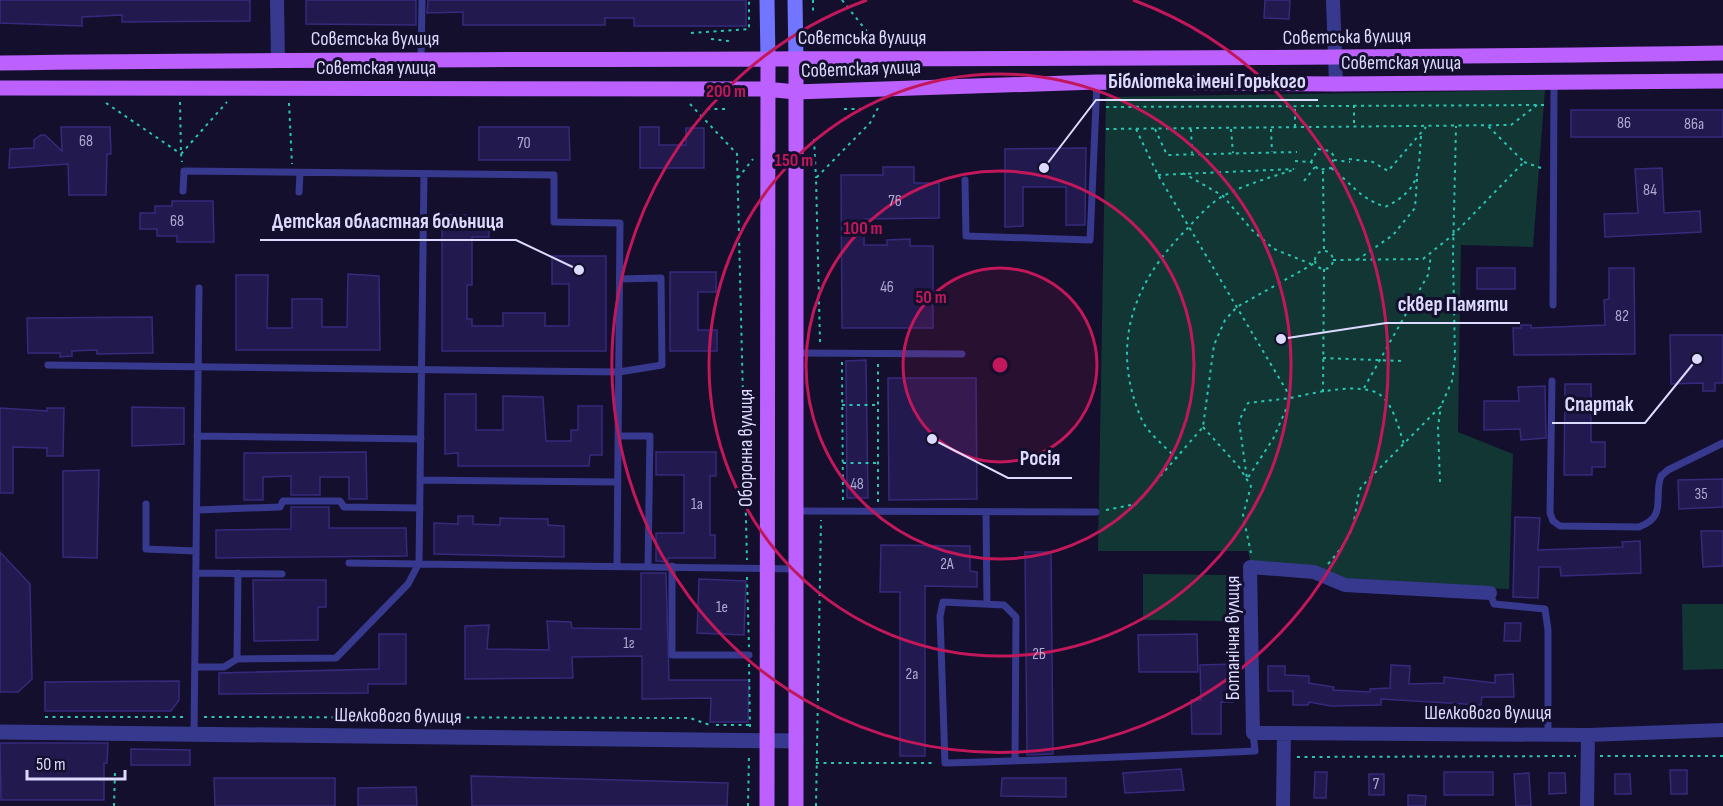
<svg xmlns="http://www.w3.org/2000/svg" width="1723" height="806" viewBox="0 0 1723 806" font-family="'Sofia Sans Condensed',sans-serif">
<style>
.green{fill:#123633}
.building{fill:#221a4e;stroke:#362a7c;stroke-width:1.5}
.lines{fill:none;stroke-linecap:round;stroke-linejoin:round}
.path{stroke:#28c5b3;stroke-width:2;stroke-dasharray:3 4.5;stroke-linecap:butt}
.service{stroke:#37398e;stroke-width:7}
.minor{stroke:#37398e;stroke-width:14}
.tertiary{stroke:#37398e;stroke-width:15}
.secondary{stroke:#7175ff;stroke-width:15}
.primary{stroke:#bc61ff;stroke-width:15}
.ring{fill:none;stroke:#c2185b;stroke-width:3}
.labels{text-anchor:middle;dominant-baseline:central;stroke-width:6;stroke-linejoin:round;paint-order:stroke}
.number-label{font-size:16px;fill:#aeaad3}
.street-label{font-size:20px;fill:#dcdaff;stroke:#130f2c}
.centre{fill:#c2185b;stroke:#130f2c;stroke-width:3}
.ring-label{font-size:18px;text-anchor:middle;font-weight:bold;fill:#c2185b;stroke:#130f2c;stroke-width:6;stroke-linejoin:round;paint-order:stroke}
.leader{fill:none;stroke:#dcdaff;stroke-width:2}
.callout-dot{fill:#dcdaff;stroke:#130f2c;stroke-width:2}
.callout-label{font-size:21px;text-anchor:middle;font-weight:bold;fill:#dcdaff;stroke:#130f2c;stroke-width:6;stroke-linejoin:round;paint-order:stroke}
</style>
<rect width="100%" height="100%" fill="#130f2c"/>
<!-- green -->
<path class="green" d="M1545 90 1533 247 1461 245 1458 432 1513 454 1509 589 1383 586 1251 564 1248 551H1098L1106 97Z
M1143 574 1226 575V621L1143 620Z
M1682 604H1723V669L1683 670Z"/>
<!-- building -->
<path class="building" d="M0 0H250V21L122 22V15L82 17V26L0 23Z
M306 0H416V25L306 24Z
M428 0H746V26H634V18H605V25H463V12L427 13Z
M1265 0H1290L1289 19 1264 18Z
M1571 110H1723V137H1571Z
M61 127H110L111 154H107L106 195H69L68 164 9 168 10 149 34 148V140L41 135H45L62 151Z
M479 127H569L570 160H479Z
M640 127H659V145H686V128H704V168H640Z
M1086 148 1085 225H1066V187H1023V226L1005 227V149Z
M883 167H914V183H939V218L864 219V245H887V240L910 239V246H933V328H842L841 175H883Z
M1662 168 1664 213 1700 211 1701 232 1605 237 1604 214 1638 213 1635 169Z
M172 201H213L214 242H177V236H157V229H140V213H155V206H172Z
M442 215H489V237H472V285H467V319H472V326H503V313H545V326H569V284H552V256H606V351H442Z
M1477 268H1515V289H1477Z
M1609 268H1634L1635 354 1514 355 1513 328H1521V325H1531V328L1605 325 1604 300 1609 299Z
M670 272H716V292H698V330H717V351H670Z
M348 274 379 276 380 350H236V275H268L267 328H292V299H322V327H347Z
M152 317 153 353 97 354V350L72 351V356L60 357V353H28L27 318Z
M1670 335H1723V383H1715V391H1703V383L1671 384Z
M866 360 868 498H847L846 361Z
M888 378H976L977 499 889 500Z
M1565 384H1591V442H1605V467H1592V475H1564Z
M1545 386 1546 438 1521 440 1520 429 1484 430V401H1519L1518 387Z
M445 394H476V430H503V396L543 397 546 441H571V430H578V406H602V455H590L589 466H458V453L445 454Z
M132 407 184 408V444L132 446Z
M0 408 47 411V408H64L63 456H47V448L13 447V493H0Z
M366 452 367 499H349V477H320V495H291V476L263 477V500H244V453Z
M656 452H716V476H710V535H715V558H668V562L656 561V533H684V475H656Z
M99 470 97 558 63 557V471Z
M1723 479V507L1679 509 1678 480Z
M291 507H329V528H406L407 556 216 558V530L291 529Z
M458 516H473V524L500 525V518L548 519V525L564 526V557L434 554V523L458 524Z
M1515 517 1540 518 1538 550 1623 547 1622 542 1640 541 1641 573 1561 576 1560 567H1539L1538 598 1513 597Z
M1701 531H1723V566L1703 567Z
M881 545 970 546V571L977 572V587L925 586V756H900V592H880Z
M0 552 30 584 32 679 18 692H0Z
M1025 552H1051L1053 754 1027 755Z
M641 573H666L669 680H749L748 722H710L711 698 642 699V656L572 657 573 678 465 679V626L489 625 487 649 549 650 547 621 571 622 572 628 641 629Z
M699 579 746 581 744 635 697 633Z
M253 580H326V607H318V640L254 641Z
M1505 623H1521L1520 641H1504Z
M379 634H406V684H368V693L219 694V673L379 669Z
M1197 634 1198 672H1139L1138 635Z
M1232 664 1233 702H1221V734H1192L1191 700H1201L1200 665Z
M1391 665 1410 666 1409 684 1444 683V677L1495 683V675L1513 674 1514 697H1482L1481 705 1381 699V705L1331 706 1309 702 1308 705H1293V691H1268V666H1285V675L1309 676V683L1334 687 1333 690 1370 692V689L1390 688Z
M179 681V700L171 711H45V682Z
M0 743H108L107 763H104V800H1Z
M131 749 190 750V765H131Z
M1181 769 1184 790 1125 793 1123 773Z
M1670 770H1687V794H1671Z
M1315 772H1327L1326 798H1314Z
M1444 772H1493V795H1444Z
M1529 773 1531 806H1516L1514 774Z
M1549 773H1565L1566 793 1549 794Z
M1369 774H1384V795H1369Z
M1615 774H1630L1631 794H1615Z
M471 776 728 783 727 806H472Z
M214 778H335V806H215Z
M1002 778H1066V797L1001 796Z
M416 787 417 806H358V788Z
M1408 795 1426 796 1425 806H1408Z"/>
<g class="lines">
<!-- path -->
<path class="path" d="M813 0V13
M842 0 876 43
M691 33 749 29V0
M711 39 729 41
M844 44 863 43
M180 102 181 154
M106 103 181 154 182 162
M289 103 292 164
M690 104 737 154 747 560
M1354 105V126
M1106 107 1545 105
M707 109H726
M844 109H865
M1295 127V106
M1106 129 1511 125 1537 105
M1136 129 1158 175 1291 398 1248 403 1239 421 1247 479 1273 439 1291 398C1312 393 1360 382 1379 394 1393 403 1399 429 1404 444
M1155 129 1167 155 1297 152
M1191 129 1192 153
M1231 129 1233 153
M1271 129 1272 152
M814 139 816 178
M181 154 227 102
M1349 159 1373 162 1388 171 1426 127
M1334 160 1350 162
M1295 161 1311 162 1319 170 1331 168 1334 156 1330 151 1318 149 1311 162
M1524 162 1544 169
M1331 168C1354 185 1356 196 1385 207 1422 189 1418 172 1421 136
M1323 171 1324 251
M1183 173 1223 196 1252 230 1274 249 1311 264
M1158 175 1294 169
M738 178 753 159
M1304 181 1315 167
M1315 260a9 9 0 1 1 18 0a9 9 0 1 1-18 0Z
M1333 260 1423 259 1454 234 1524 162 1488 126
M1357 260 1393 235 1415 208 1417 179
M820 342 816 178 870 123 878 108
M1323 358 1402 361
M842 362 843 503
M878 364V502
M1364 388 1428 275 1431 255
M1323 392 1324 269
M842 405H878
M1203 427 1239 467 1251 486 1243 515 1251 553
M1177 459C1166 447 1147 433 1141 418 1110 345 1133 283 1186 230 1196 219 1210 203 1223 196 1246 184 1272 177 1296 169
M843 463H878
M1440 482 1438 427 1441 406
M1106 510 1136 504 1203 427 1214 345 1225 320 1237 307 1315 263
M1328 564C1341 549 1352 536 1355 515 1357 505 1357 497 1361 487L1441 406 1452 381 1455 358 1453 256 1456 126
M747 577 749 647
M749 664 750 728
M45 717H186
M204 717 690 718 710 725
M716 725H749
M1600 756H1723
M1297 757 1576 756
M816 763H936
M114 806 115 772
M748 806 749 754
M816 806 821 520"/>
<!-- service -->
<path class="service" d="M421 60 422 0
M965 180 966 236 1090 240 1097 82
M183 191 184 171 554 175V222L620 223 617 566
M299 192 300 173
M1553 305 1554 82
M796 353 962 354
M48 365 619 372 662 365 661 278 620 279
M1552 381 1550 513 1553 521 1560 526 1639 527C1668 516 1653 498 1661 476L1668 470 1723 443
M197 436 421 439
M618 436H650L648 566
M420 480 618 482
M146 504V549L196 551
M197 510 280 507 283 501H340L344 507 420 508
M796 511 1096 512
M986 512 987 604
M349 563 796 569
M672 566V655H749
M196 573 282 574
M1490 593 1494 604 1545 609 1548 630V735
M237 659 238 573
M195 667H224L237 659 336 658 408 584 419 563 424 174
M194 735 199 288
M1015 761 1016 617 1004 605 943 602 940 616 945 763C1049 760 1151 756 1255 751L1253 733"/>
<!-- minor -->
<path class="minor" d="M277 0 278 60
M1333 0 1336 84
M1490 593 1345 585 1314 572 1250 567 1253 733 1588 735 1723 730
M1283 806 1284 733
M1587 806 1588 735"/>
<!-- tertiary -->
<path class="tertiary" d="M0 732 796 741"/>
<!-- secondary -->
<path class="secondary" d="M767 0 768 59
M795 0 796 59"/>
<!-- primary -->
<path class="primary" d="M796 59V806
M0 63C574 56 1149 62 1723 53
M0 88 766 89 795 92 1097 82 1336 84 1723 81
M767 806 768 59"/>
</g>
<!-- distance rings -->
<circle cx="1000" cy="365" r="97" fill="#c2185b" fill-opacity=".12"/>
<g class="ring">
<circle cx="1000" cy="365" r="97"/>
<circle cx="1000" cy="365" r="194"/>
<circle cx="1000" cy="365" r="291"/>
<path d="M1133 0A388 388 0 1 1 867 0"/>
</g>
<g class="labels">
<!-- number labels -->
<g class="number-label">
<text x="1624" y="123">86</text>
<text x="1694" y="124">86а</text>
<text x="86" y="141">68</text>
<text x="524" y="143">70</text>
<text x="1650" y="190">84</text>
<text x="895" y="201">76</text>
<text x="177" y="221">68</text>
<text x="887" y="287">46</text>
<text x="1622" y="316">82</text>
<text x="857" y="484">48</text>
<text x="1701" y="494">35</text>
<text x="697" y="504">1а</text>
<text x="947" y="564">2А</text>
<text x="722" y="607">1е</text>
<text x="629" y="643">1г</text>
<text x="1039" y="654">2Б</text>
<text x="912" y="674">2а</text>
<text x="1376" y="784">7</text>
</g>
<!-- street labels -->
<g class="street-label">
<text transform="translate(1347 37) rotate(-1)">Совєтська вулиця</text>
<text x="862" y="38">Совєтська вулиця</text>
<text x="375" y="39">Совєтська вулиця</text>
<text x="1401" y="63">Советская улица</text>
<text x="376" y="68">Советская улица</text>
<text transform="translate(861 69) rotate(-2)">Советская улица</text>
<text transform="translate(746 448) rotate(-90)">Оборонна вулиця</text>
<text transform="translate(1233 638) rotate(-90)">Ботанічна вулиця</text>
<text x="1488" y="713">Шелкового вулиця</text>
<text transform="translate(398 716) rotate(1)">Шелкового вулиця</text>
</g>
</g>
<circle cx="1000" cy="365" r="9" class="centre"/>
<g class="ring-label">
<text x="726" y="97">200 m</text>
<text x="794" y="166">150 m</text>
<text x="863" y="234">100 m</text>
<text x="931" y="303">50 m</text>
</g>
<!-- callouts -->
<path class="leader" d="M1044 168L1096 100H1318M579 270L516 240H260M1281 339L1386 323H1520M1697 359L1645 423H1552M932 439L1008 478H1072"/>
<g class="callout-dot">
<circle cx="1044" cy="168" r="6"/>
<circle cx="579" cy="270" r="6"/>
<circle cx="1281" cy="339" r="6"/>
<circle cx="1697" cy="359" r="6"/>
<circle cx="932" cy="439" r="6"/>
</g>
<g class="callout-label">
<text x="1207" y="88">Бібліотека імені Горького</text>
<text x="388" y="228">Детская областная больница</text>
<text x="1453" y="311">сквер Памяти</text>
<text x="1599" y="411">Спартак</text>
<text x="1040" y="465">Росія</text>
</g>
<!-- scale -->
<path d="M27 770v9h98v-9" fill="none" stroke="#dcdaff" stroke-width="3"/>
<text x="36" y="770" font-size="18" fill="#dcdaff" stroke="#130f2c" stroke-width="4.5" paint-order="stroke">50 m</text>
</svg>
